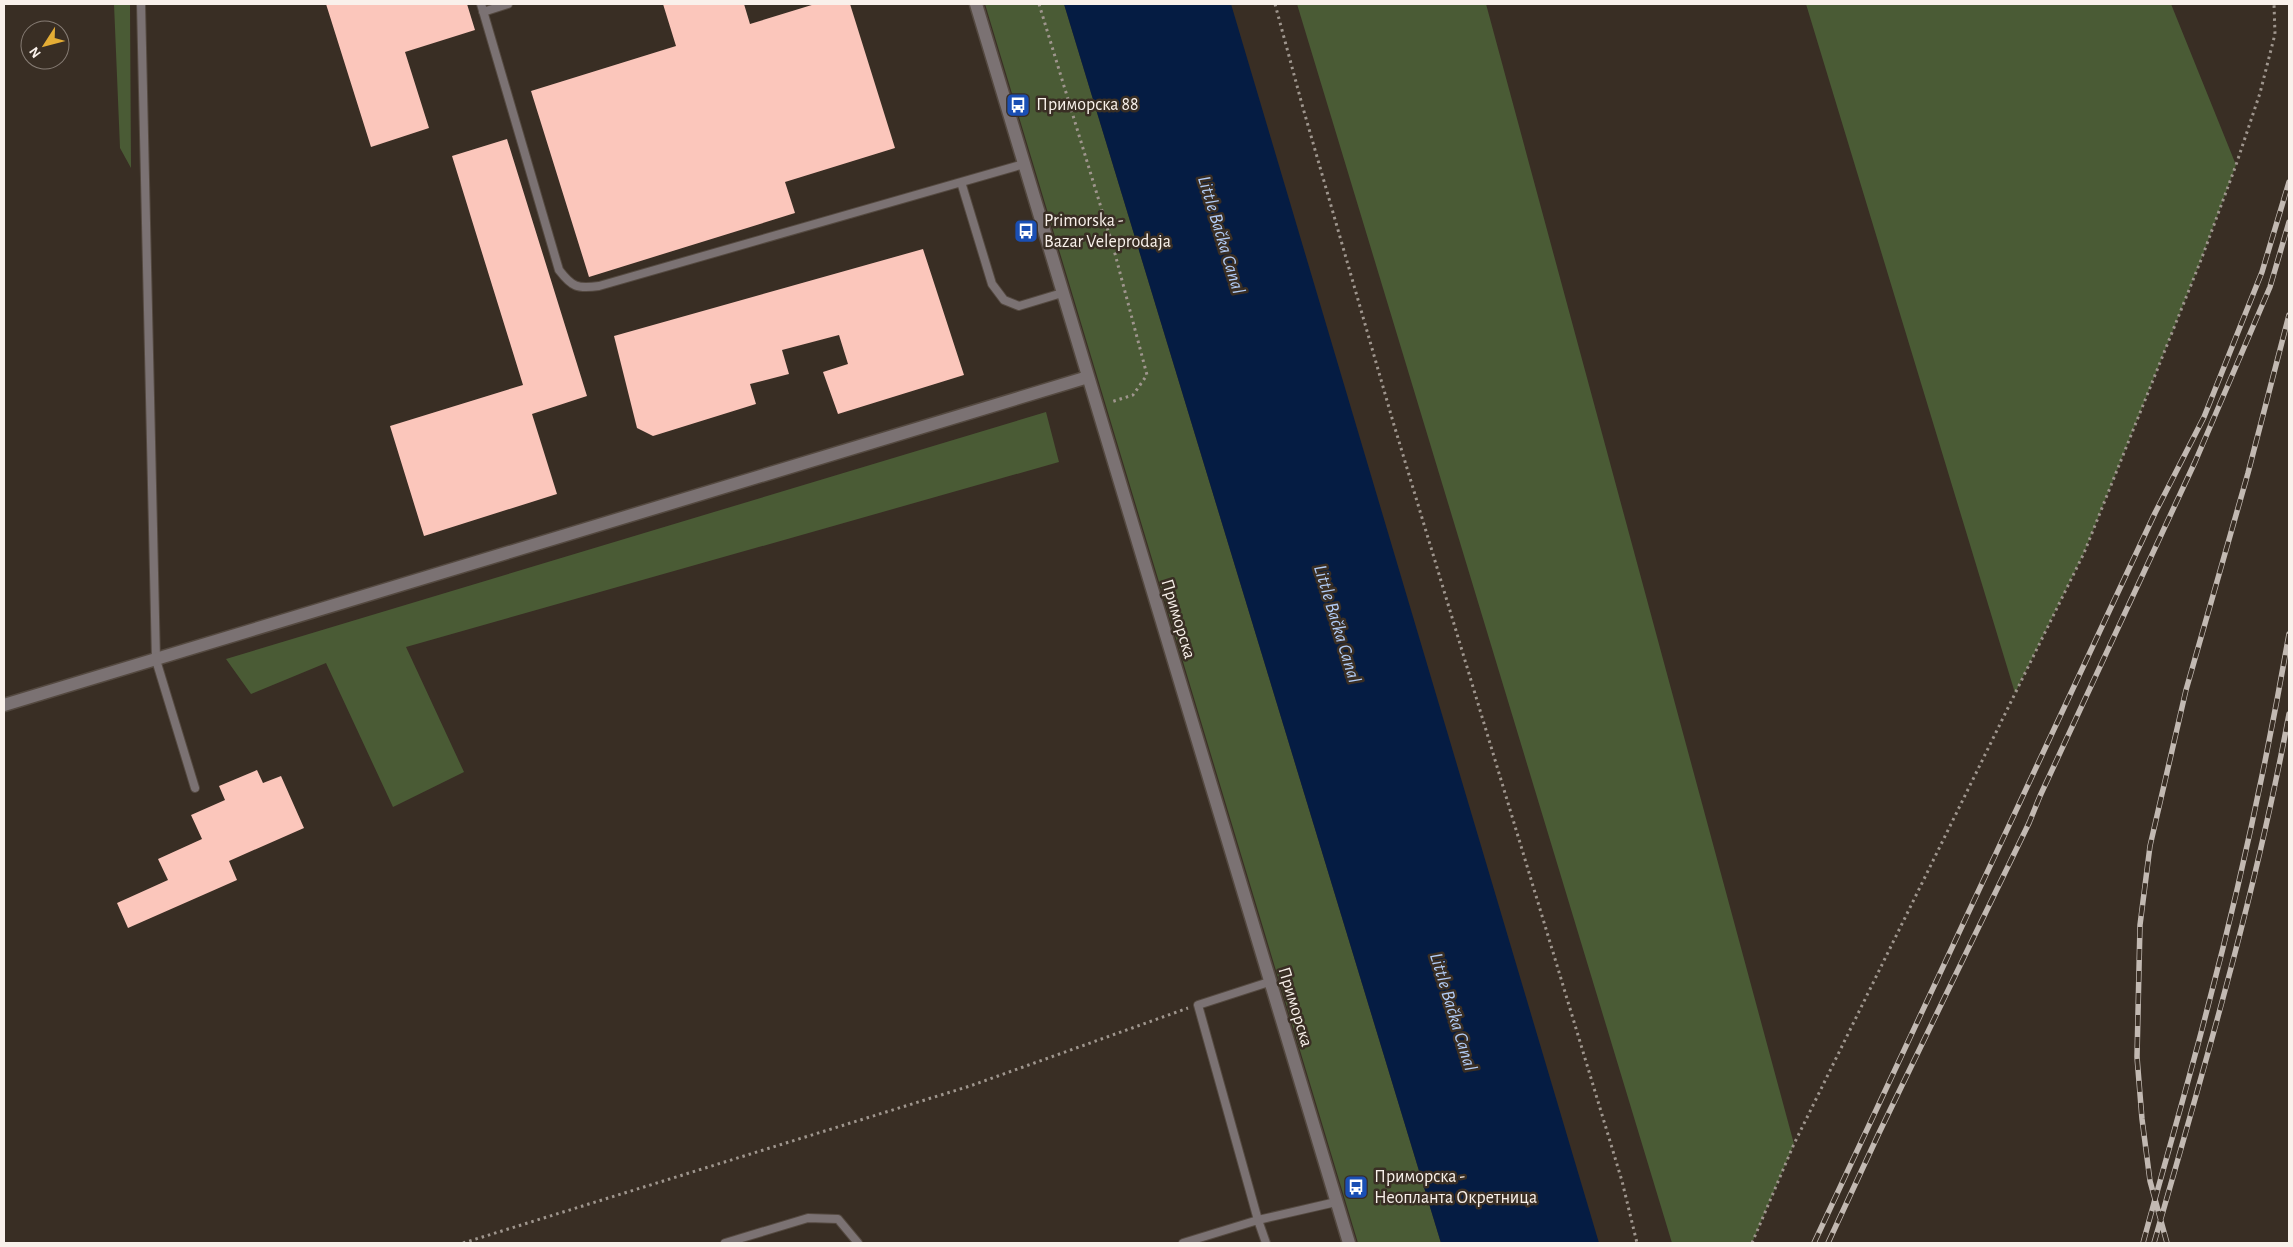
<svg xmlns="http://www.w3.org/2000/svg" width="2293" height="1247" viewBox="0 0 2293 1247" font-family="'Alegreya Sans',sans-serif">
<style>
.green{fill:#4a5b35}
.water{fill:#051c43}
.building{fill:#fbc6bb}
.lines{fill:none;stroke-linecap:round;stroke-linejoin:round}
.lane-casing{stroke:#544940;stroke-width:10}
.street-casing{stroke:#544940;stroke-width:15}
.path{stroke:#9f968e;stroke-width:3;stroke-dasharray:2.5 4;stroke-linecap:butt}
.lane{stroke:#7b7273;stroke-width:8}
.street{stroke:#7b7273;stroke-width:12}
.rail-casing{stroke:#c2b9b2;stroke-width:5.5}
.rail{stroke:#392e24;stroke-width:4;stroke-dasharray:11;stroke-linecap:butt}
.labels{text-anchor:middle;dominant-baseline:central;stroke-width:5;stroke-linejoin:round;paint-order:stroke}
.poi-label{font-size:18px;fill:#f9f1eb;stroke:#392e24;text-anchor:start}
.street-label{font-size:18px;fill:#f9f1eb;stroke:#392e24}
.water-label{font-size:19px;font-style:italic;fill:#b2ccf6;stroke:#392e24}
</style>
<rect width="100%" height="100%" fill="#392e24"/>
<!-- green -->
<path class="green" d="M114 4H130L131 168 120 148Z
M985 4H1064L1441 1243H1358Z
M1297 4H1486L1794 1144 1752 1243H1672Z
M1806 4H2171L2236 165 2201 260 2084 553 2015 693Z
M1046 412 1059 462 406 647 464 772 393 807 326 663 251 694 226 659Z"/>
<!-- water -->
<path class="water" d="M1064 4H1231L1599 1243H1441Z"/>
<!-- building -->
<path class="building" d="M326 4H467L475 30 405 52 429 128 371 147Z
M663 4H744L750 24 815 4H850L895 148 785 182 795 213 589 277 531 91 676 46Z
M507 139 587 396 532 414 557 494 424 536 390 426 523 385 452 156Z
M923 249 964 375 838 414 823 372 848 364 839 335 782 350 789 374 750 384 756 404 653 436 637 428 614 336Z
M257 770 263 783 281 776 304 828 229 861 237 880 128 928 117 903 168 880 158 859 202 839 191 815 225 800 219 786Z"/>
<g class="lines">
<!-- lane casing -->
<g class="lane-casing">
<path id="lane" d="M141 4 156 660 195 788
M481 4 559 270C572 287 577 289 599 286L1024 164
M483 12 508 4
M961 182 992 284 1004 300 1019 306 1062 293
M1269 982 1198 1005 1258 1220 1336 1202
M725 1243 808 1218 838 1219 858 1243
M1183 1243 1258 1220 1266 1243"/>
</g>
<!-- street casing -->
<g class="street-casing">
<path id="street" d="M976 4 1349 1243
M4 705 1088 377"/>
</g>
<!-- path -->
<path class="path" d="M1039 4 1114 250 1147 375 1133 395 1111 402
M1275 4 1303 108 1394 425 1622 1181 1637 1243
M463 1243 970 1086 1188 1008
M1752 1243 1794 1144 2084 553 2201 260 2236 165 2260 93 2275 34 2274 4"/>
<!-- lane -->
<use href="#lane" class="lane"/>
<!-- street -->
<use href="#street" class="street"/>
<!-- rail casing -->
<g class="rail-casing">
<path id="rail" d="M1814 1243 2155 513 2204 417 2262 272 2289 182
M1828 1243 1879 1133 2029 823 2040 796 2195 462 2270 287 2289 222
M2143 1243C2164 1165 2187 1088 2207 1010 2240 886 2267 760 2289 634
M2154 1243C2204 1068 2256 893 2289 714
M2167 1243 2150 1181 2142 1119 2137 1057 2140 925 2150 846 2186 690 2248 473 2289 315"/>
</g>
<!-- rail -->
<use href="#rail" class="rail"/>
</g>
<!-- icons -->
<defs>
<g id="bus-square" transform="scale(1.25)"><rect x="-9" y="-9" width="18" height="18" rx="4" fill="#1a4fb4" stroke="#392e24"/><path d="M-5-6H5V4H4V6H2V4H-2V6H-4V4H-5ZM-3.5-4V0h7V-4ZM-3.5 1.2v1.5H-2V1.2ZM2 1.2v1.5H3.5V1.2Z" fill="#fff"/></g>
</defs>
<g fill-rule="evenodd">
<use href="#bus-square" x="1018" y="105"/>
<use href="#bus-square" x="1026" y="231"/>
<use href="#bus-square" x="1356" y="1187"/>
</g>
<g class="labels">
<!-- poi labels -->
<g class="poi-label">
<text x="1036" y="105">Приморска 88</text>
<text x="1044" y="221">Primorska -<tspan x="1044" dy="21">Bazar Veleprodaja</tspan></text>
<text x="1374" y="1177">Приморска -<tspan x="1374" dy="21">Неопланта Окретница</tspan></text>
</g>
<!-- street labels -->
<g class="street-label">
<text transform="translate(1178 619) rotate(73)">Приморска</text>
<text transform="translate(1295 1007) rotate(73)">Приморска</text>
</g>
<!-- water labels -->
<g class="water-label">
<text transform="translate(1221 235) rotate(73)">Little Bačka Canal</text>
<text transform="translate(1337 624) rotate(73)">Little Bačka Canal</text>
<text transform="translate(1453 1012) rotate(73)">Little Bačka Canal</text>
</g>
</g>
<!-- border -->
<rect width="2293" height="1247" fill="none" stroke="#f9f1eb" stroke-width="10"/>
<!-- north arrow -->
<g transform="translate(45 45) rotate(234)"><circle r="24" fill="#392e24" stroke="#867c74"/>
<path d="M0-4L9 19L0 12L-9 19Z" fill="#e4ad35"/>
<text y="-8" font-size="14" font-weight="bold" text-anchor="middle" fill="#f9f1eb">N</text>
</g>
</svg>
